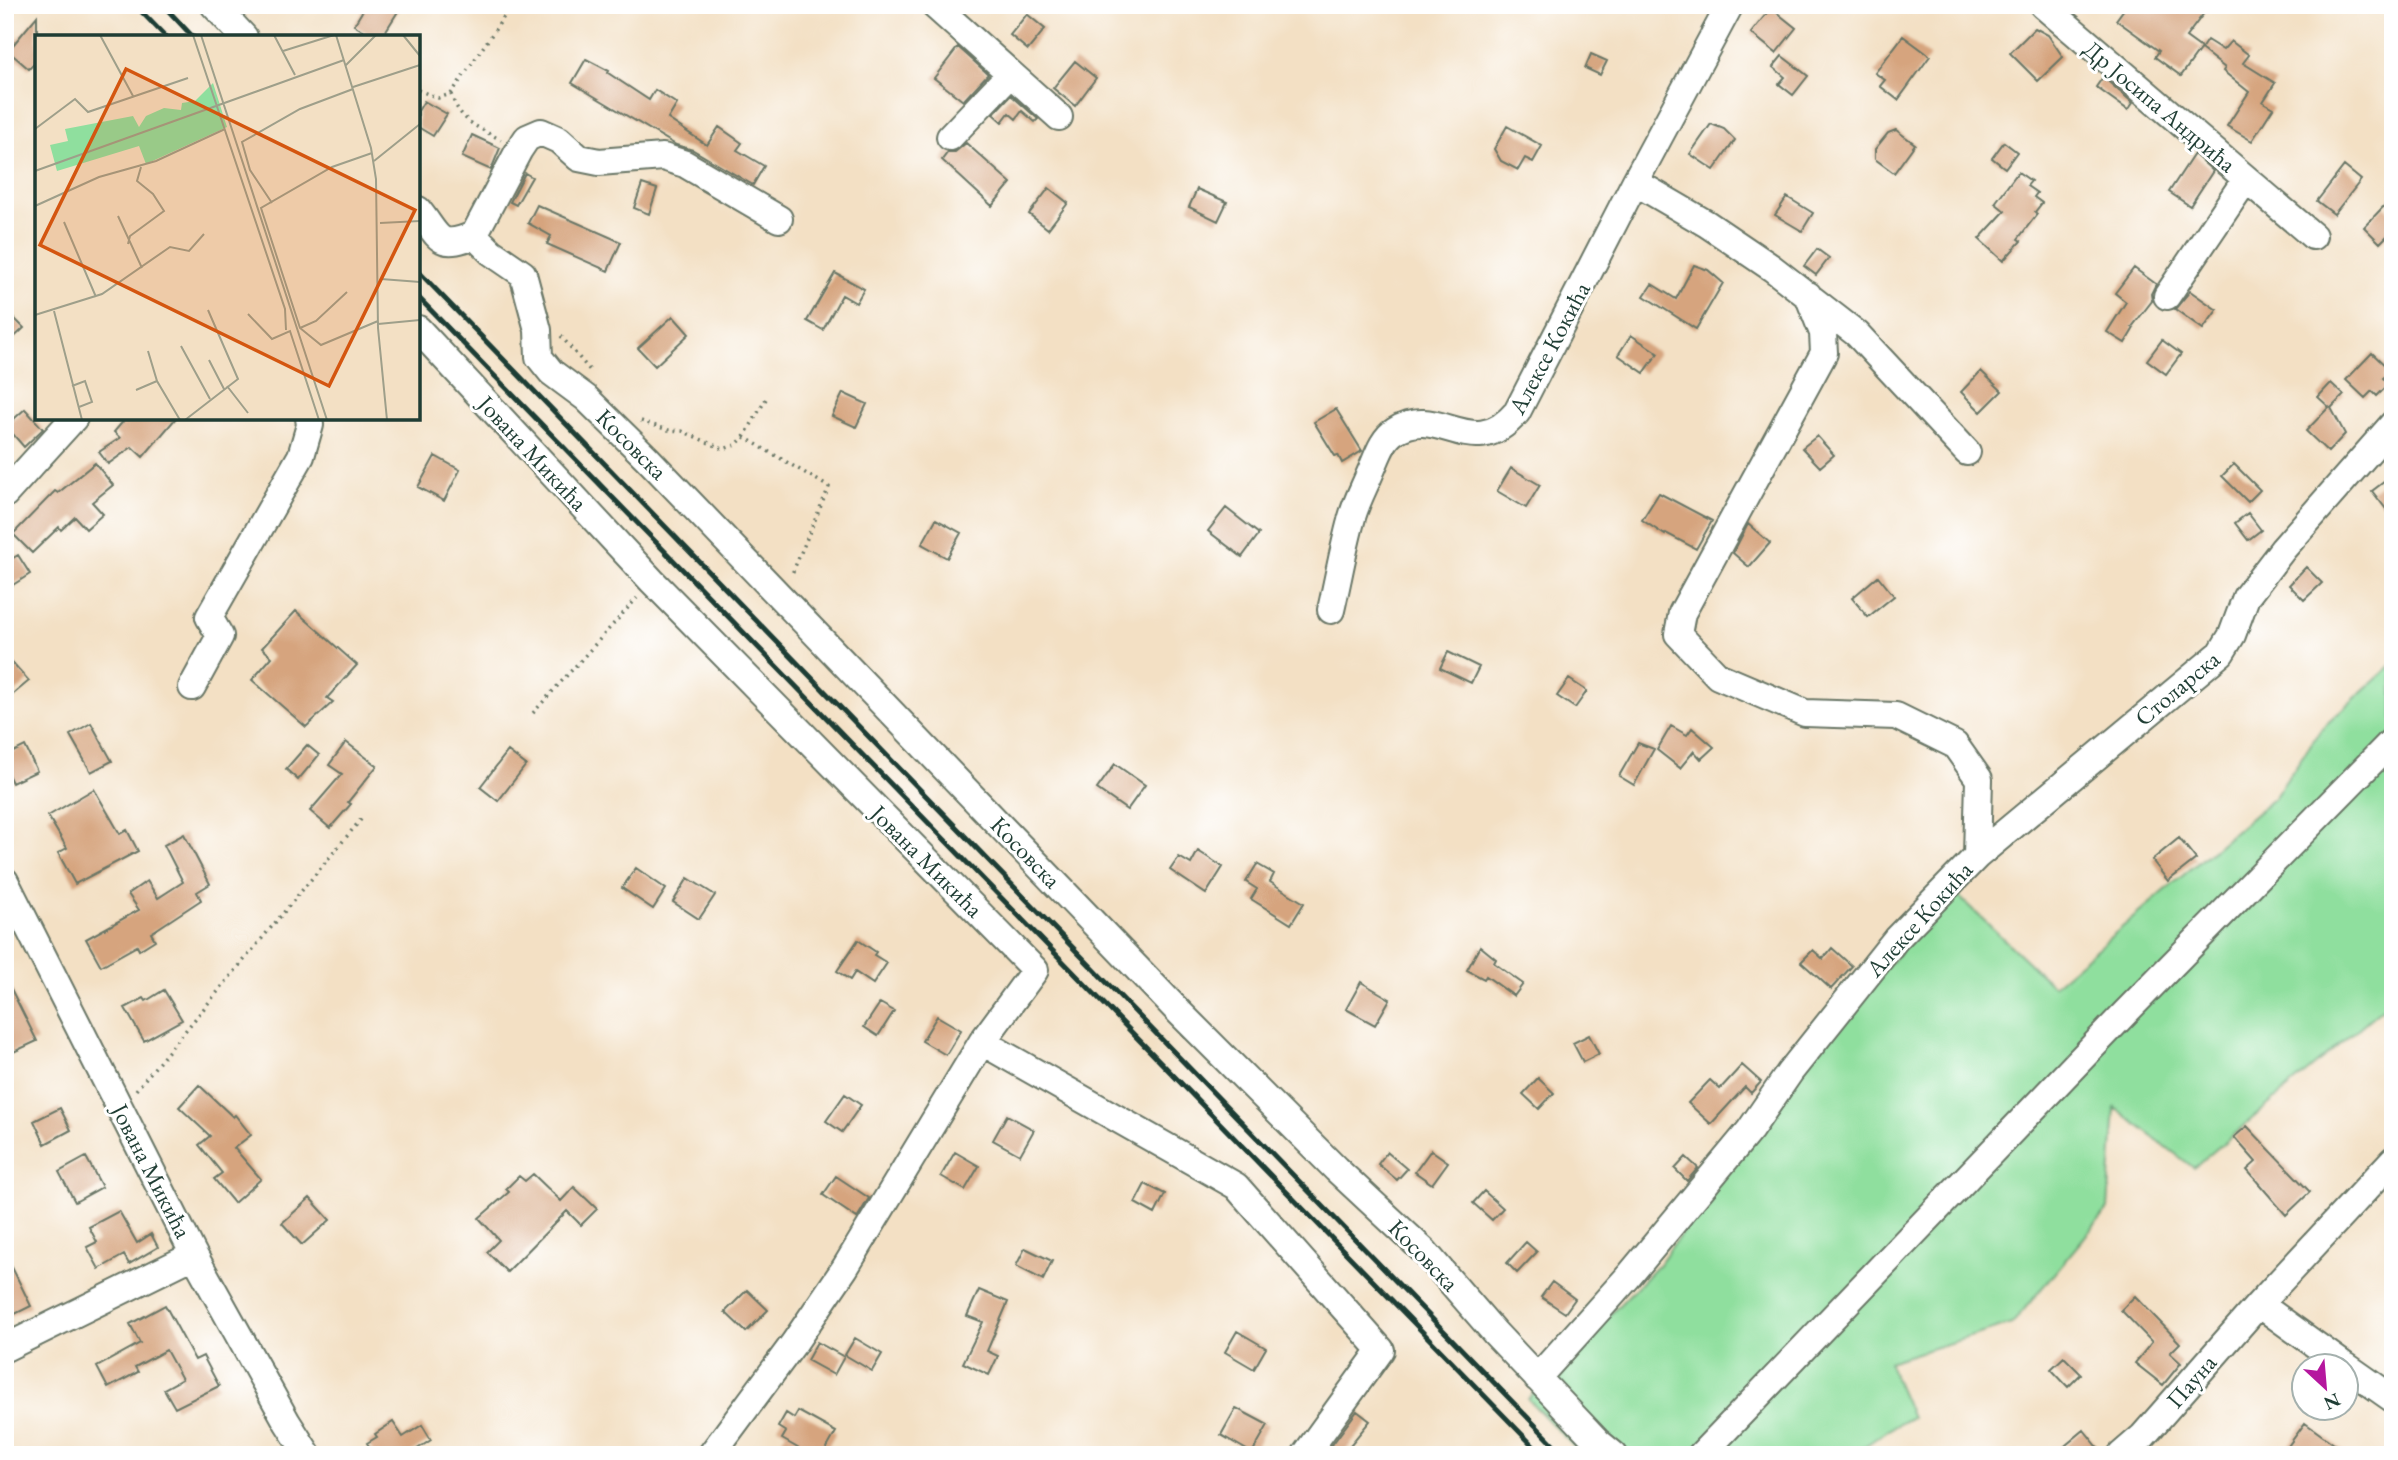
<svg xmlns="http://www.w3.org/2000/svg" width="2398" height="1460" viewBox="0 0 2398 1460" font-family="'EB Garamond',serif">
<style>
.green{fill:#8fdf9e;stroke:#578e69;stroke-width:2}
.building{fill:#d6a47e}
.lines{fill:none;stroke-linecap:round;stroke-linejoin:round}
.minor-casing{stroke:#697666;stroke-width:30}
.path{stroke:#697666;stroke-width:3.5;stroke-dasharray:2 5;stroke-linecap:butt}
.minor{stroke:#fff;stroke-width:26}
.rail{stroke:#1f3d34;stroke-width:5}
.labels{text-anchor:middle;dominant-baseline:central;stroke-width:6;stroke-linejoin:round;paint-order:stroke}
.street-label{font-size:24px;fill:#1f3d34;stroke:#fff}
.inset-road{fill:none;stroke:#9e9f8a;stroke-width:2}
.view{fill:#d45610;fill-opacity:0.15;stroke:#d45610;stroke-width:3.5}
.inset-edge{fill:none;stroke:#1f3d34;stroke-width:3.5}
</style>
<rect width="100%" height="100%" fill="#fff"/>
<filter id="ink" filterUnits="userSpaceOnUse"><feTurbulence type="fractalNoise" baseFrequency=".0143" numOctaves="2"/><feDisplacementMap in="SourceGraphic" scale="14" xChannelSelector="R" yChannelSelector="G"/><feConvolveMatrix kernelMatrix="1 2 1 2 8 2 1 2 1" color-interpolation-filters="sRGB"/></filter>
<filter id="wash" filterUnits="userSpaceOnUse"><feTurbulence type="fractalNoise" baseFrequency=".00686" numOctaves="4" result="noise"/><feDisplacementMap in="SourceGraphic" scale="28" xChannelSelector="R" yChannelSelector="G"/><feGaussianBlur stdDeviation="1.57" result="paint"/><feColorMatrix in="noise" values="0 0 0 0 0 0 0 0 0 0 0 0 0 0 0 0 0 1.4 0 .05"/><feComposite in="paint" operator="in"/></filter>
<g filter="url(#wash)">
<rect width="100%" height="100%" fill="#f3e0c4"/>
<!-- green -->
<path class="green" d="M2393 664V999L2194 1168 2115 1108 2108 1209 2012 1324 1888 1362 1912 1417 1888 1430 1852 1455H1582L1528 1399 1659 1264 1823 1040 1953 891 2053 986 2274 798 2322 728Z"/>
<g id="blocks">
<!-- building -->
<path class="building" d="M366 5H402L382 37H373L354 25Z
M2127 5H2157L2165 11 2169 5H2178L2186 11 2191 5H2210L2186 37 2201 48 2181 76 2155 57 2159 51 2116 20Z
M1771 8 1796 28 1776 53 1751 33Z
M1027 14 1045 29 1028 50 1010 35Z
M37 16V60L29 69 8 51Z
M2035 28 2048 35 2063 57 2038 81 2010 53Z
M1903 36 1930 56 1898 100 1880 86 1885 80 1875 73Z
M2207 40 2223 50 2231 41 2249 55 2243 63 2275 83 2263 102 2273 108 2252 141 2227 126 2249 92 2223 71 2225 68 2201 49Z
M958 47 988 74 963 101 934 78Z
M1591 54 1607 61 1600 75 1585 68Z
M1782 56 1808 76 1793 95 1779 84 1785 77 1773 67Z
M586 59 609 71 608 73 649 100 655 90 677 104 668 119 707 145 719 127 742 143 737 150 764 166 753 185 693 150 676 145 572 83Z
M1075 61 1096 78 1075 106 1053 88Z
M2103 77 2133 103 2128 110 2096 87Z
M1011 95 1038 119 1035 122 1022 111 1016 119 1009 113 1002 122 993 114Z
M424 101 447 114 433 136 418 127V111Z
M1711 124 1724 129 1735 140 1714 170 1690 154Z
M1507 126 1542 146 1533 162 1525 158 1518 170 1501 161 1494 149Z
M1896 130 1915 144 1894 173 1875 159V149L1888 133Z
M472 135 500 148 491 170 462 157Z
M2004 142 2017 152 2005 168 1992 158Z
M966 143 1011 183 992 206 942 160 948 152H955Z
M2194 154 2213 171 2190 206 2169 192Z
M2344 166 2361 180 2334 214 2317 201Z
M2018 172 2031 181 2027 186 2037 193 2034 197 2042 203 2035 212 2037 214 2018 239 2021 241 2003 261 1979 239 2005 211 1995 203Z
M525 173 532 177 516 205 510 202Z
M642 184 657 189 649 214 634 208Z
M1049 188 1068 203 1048 229 1029 214Z
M1197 189 1227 202 1218 221 1189 207Z
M1787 197 1813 213 1802 231 1775 215Z
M537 205 621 242 608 271 547 244 551 236 528 223Z
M2384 206 2393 214V230L2380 243 2364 227Z
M1817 249 1829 258 1816 275 1804 266Z
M1694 265 1708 270 1723 283 1696 329 1644 296 1652 284 1676 299Z
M2134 268 2156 284 2151 294 2152 301 2132 327 2134 328 2125 343 2107 332 2126 302 2115 293Z
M835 273 864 289 856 303 842 295 823 330 807 321Z
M2190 291 2217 310 2203 329 2175 309Z
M673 316 689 334 655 366 638 348Z
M13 317 24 328 5 346V324Z
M1631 335 1658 353 1644 373 1618 355Z
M2162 340 2181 354 2166 374 2147 360Z
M2372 353 2391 371 2383 378 2389 384 2377 396 2372 391 2365 398 2346 380Z
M1981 371 2002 391 1981 412 1961 392Z
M2331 383 2344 395 2331 408 2345 434 2328 452 2306 431 2329 407 2318 397Z
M843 393 867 404 856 427 832 416Z
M25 409 43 429 24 447 6 426Z
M1336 409 1362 451 1342 463 1338 455 1335 456 1314 422Z
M126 418H176L143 457 132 447 108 464 99 452 120 438 114 432Z
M1817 436 1834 455 1820 467 1802 448Z
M435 456 460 470 444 501 418 487Z
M95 463 113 485 92 502 103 514 86 529 75 517 61 530 59 527 32 553 13 534 55 491 58 493Z
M2234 464 2260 490 2248 502 2222 476Z
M1511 468 1540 485 1526 508 1497 491Z
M2393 475V518L2372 491Z
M1659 493 1712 521 1696 549 1666 533 1665 535 1642 520Z
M1226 508 1259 534 1242 557 1208 531Z
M2248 513 2261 530 2248 540 2235 523Z
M936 519 961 533 947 558 922 544Z
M1748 524 1770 543 1749 567 1733 553Z
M18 555 30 574 5 590V563Z
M2306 567 2322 583 2304 600 2289 585Z
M1878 576 1894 596 1868 617 1852 598Z
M296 611 357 665 327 698 333 702 306 727 252 680 272 657 262 648Z
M1448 652 1479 667 1471 683 1440 668Z
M5 654 29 681 5 701Z
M1569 679 1587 691 1575 708 1557 696Z
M91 723 112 761 91 772 70 735Z
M1671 726 1687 735 1692 728 1714 747 1701 759 1694 751 1680 768 1657 750Z
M346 742 377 766 348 802 351 804 330 828 310 811 342 774 329 765Z
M1638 743 1654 749 1634 785 1619 776Z
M307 745 319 755 298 780 286 769Z
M25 746 37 771 12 783 5 768V756Z
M508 751 526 765 498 801 480 787Z
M1115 764 1145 785 1127 810 1097 789Z
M94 789 120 834 127 830 138 851 75 884 58 853 67 848 48 816Z
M184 834 210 884 197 892 201 900 151 933 155 940 139 950 137 946 101 966 86 939 139 910 128 894 147 881 158 898 183 882 164 845Z
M2179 838 2196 859 2168 881 2152 860Z
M1198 851 1223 867 1206 894 1170 870 1179 857 1191 864Z
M1257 864 1274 874 1270 882 1304 903 1291 924 1251 899 1257 889 1246 882Z
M636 868 666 889 653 909 622 888Z
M688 878 715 895 699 919 673 902Z
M858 940 876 952 874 955 887 963 873 984 855 972 850 980 837 971Z
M1480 946 1496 959 1494 963 1523 984 1514 996 1486 976 1484 979 1467 970Z
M1832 948 1852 966 1831 989 1801 962 1813 950 1823 959Z
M5 977 37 1041 5 1056Z
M1361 982 1390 999 1375 1025 1346 1009Z
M164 990 182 1020 144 1041 125 1008 144 998 146 1001Z
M880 1003 894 1011 878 1036 864 1027Z
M937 1016 961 1030 946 1055 922 1041Z
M1589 1035 1599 1054 1583 1062 1573 1043Z
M1742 1065 1761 1082 1751 1093 1745 1087 1711 1124 1688 1103 1710 1080 1720 1089Z
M1538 1078 1554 1093 1539 1109 1523 1094Z
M199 1085 233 1117 235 1115 251 1135 234 1148 261 1179 234 1203 214 1179 222 1173 199 1145 210 1136 179 1107Z
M845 1094 861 1105 842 1132 826 1121Z
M60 1108 71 1130 45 1144 34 1121Z
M1007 1115 1034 1130 1020 1155 993 1140Z
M2247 1126 2310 1192 2286 1215 2247 1170 2256 1162 2234 1137Z
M1431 1150 1448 1162 1432 1184 1415 1172Z
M955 1152 979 1166 965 1190 941 1176Z
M1387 1152 1407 1169 1397 1180 1378 1164Z
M86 1157 102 1187 75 1202 59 1172Z
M1686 1157 1698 1168 1687 1181 1675 1169Z
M533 1174 561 1201 574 1187 597 1209 581 1225 567 1211 507 1272 487 1252 499 1240 479 1218 509 1192 506 1189 519 1176 525 1181Z
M836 1176 869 1198 857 1218 823 1195Z
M1145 1184 1165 1194 1155 1214 1135 1203Z
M1484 1191 1503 1208 1492 1220 1473 1203Z
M310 1198 330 1220 302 1245 282 1223Z
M119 1211 137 1243 151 1234 158 1247 129 1264 124 1255 99 1269 87 1247 97 1242 89 1227Z
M1526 1242 1537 1252 1517 1273 1507 1263Z
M1025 1248 1052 1261 1043 1280 1016 1266Z
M5 1253 31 1306 5 1319Z
M1552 1282 1575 1299 1565 1313 1541 1297Z
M747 1290 768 1310 746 1332 725 1312Z
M979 1290 1008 1302 987 1351 998 1356 989 1375 963 1363 983 1322 967 1316Z
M2135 1296 2180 1343 2170 1353 2181 1363 2163 1385 2135 1363 2152 1342 2121 1310Z
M165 1305 195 1360 203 1356 219 1386 175 1408 164 1389 182 1379 166 1350 135 1367 138 1372 108 1388 97 1367 140 1343 130 1324Z
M1237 1331 1266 1348 1254 1369 1225 1352Z
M855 1338 882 1354 872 1371 845 1355Z
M817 1342 844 1357 834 1375 807 1360Z
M2064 1357 2081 1374 2068 1387 2051 1369Z
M1236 1408 1268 1425 1252 1453 1221 1435Z
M798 1411 836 1432 823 1455H810L782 1439 786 1432 778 1427 786 1413 794 1418Z
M1357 1411 1370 1421 1342 1455H1328L1326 1453Z
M393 1422 403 1437 422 1425 431 1440 408 1455H375L367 1443 377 1437 375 1434Z
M2305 1423 2349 1455H2295L2286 1449Z
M2084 1430 2104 1455H2054Z"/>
</g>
</g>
<g filter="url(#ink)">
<use href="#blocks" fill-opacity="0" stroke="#697666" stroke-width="2"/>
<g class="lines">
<!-- minor casing -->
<g class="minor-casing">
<path id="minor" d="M214 5 244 37
M934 5 1059 117
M2043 5 2313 236
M950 137 1010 74
M1635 182 1707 224 1772 268 1857 334 1967 452
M418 210C440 237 437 250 474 235L519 150 527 138 541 132 559 140 579 158 599 162 663 157 685 164 779 219
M474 235 491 252 523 274 538 330 539 357 551 372 586 398 647 458 1180 1013 1336 1169 1425 1252 1495 1333 1598 1442 1614 1455
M1808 295 1823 333 1824 353 1682 613 1678 634 1718 676 1805 713 1896 716 1955 745 1979 779 1977 856
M2167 296 2246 179
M418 329 652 581 1035 970 982 1042 845 1268 794 1343 711 1455
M5 494 74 418
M1331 610C1338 580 1343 550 1351 521 1355 504 1364 488 1371 471 1377 458 1382 439 1395 431 1440 402 1472 465 1517 412L1635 182 1730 5
M192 687 220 636 209 617 301 456 310 425 309 418
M5 881 194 1255 287 1422 308 1455
M982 1042 1236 1186 1381 1350 1305 1455
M2259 1304 2345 1366
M5 1348 194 1255
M2346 1366 2393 1399
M1537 1378 1628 1277 1750 1130 1790 1072 1896 939 1977 856 2221 653 2232 635 2246 597 2283 549 2393 424
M1701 1455 2125 1013 2393 740
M2121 1455 2143 1436 2259 1304 2393 1160"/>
</g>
<!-- path -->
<path class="path" d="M298 37 301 34 310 37
M418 90 438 98 451 94C460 122 478 127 501 140
M451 94 512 5
M561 336 592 373
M641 421 668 430 682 431 723 449 736 445 744 437 766 399
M744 437 829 487 791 576
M533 713 637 598
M136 1090 363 817"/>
<!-- minor -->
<use href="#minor" class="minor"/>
<!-- rail -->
<path class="rail" d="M135 5 166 37
M163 5 193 37
M418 271 1564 1455
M418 297 1542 1455"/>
</g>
</g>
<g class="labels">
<!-- street labels -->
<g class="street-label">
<text transform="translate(2160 106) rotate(40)">Др Јосипа Андрића</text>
<text transform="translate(1549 348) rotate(-62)">Алексе Кокића</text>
<text transform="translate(632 444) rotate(45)">Косовска</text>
<text transform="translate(533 453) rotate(47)">Јована Микића</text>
<text transform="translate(2177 688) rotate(-40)">Столарска</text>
<text transform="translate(1026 852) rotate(46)">Косовска</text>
<text transform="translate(927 861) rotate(45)">Јована Микића</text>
<text transform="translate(1919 919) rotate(-48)">Алексе Кокића</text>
<text transform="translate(152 1171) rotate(63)">Јована Микића</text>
<text transform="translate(1424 1255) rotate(46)">Косовска</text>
<text transform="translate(2191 1381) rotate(-49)">Пауна</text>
</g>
</g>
<!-- overview -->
<g transform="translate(35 35)">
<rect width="385" height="385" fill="#f3e0c4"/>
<path d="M178 48 192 92 111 129 104 111 22 136 15 110 33 106 30 94 98 81 104 92 111 81 129 73 146 75 147 68 160 66Z" fill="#8fdf9e"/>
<path class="inset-road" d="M65 0 98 61M158 0 250 274 251 295M166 0 292 385M239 0 260 40M301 0 336 113 341 144 343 293 352 385M368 0 385 21M248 16 299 0M311 30 341 0M318 52 385 30M0 94 40 64 53 77 153 43M337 118 297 132 226 173 265 293 286 310 343 286M339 126 385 89M0 136 309 25M237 168 215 135 207 107 265 74 318 54M0 171 64 142 121 126 190 94M83 181 107 233M29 187 61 262M345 188 385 186M93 209 95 201 129 176 118 159 102 146 106 132M346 244 385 247M19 276 47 385M213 279 237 304 255 296 284 385M0 280 67 259 135 212 154 216 169 199M343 289 385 285M265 293 281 286 312 257M146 311 175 364M113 316 122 346 145 385M174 325 189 354M37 351 50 346 57 367 44 372M192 351 213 378M101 355 122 346M150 385 203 344 173 275"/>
<path class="view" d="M91 34 380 175 294 351 5 210Z"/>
<rect width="385" height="385" class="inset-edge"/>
</g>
<!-- margin -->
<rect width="2398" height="1460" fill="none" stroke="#fff" stroke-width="28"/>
<!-- north arrow -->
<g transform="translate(2325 1387) rotate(154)"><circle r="33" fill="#ffffff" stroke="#a5b1ae" stroke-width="2"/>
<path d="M0-5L12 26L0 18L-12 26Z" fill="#b5179e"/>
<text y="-10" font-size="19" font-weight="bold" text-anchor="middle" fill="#1f3d34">N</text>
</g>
</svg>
